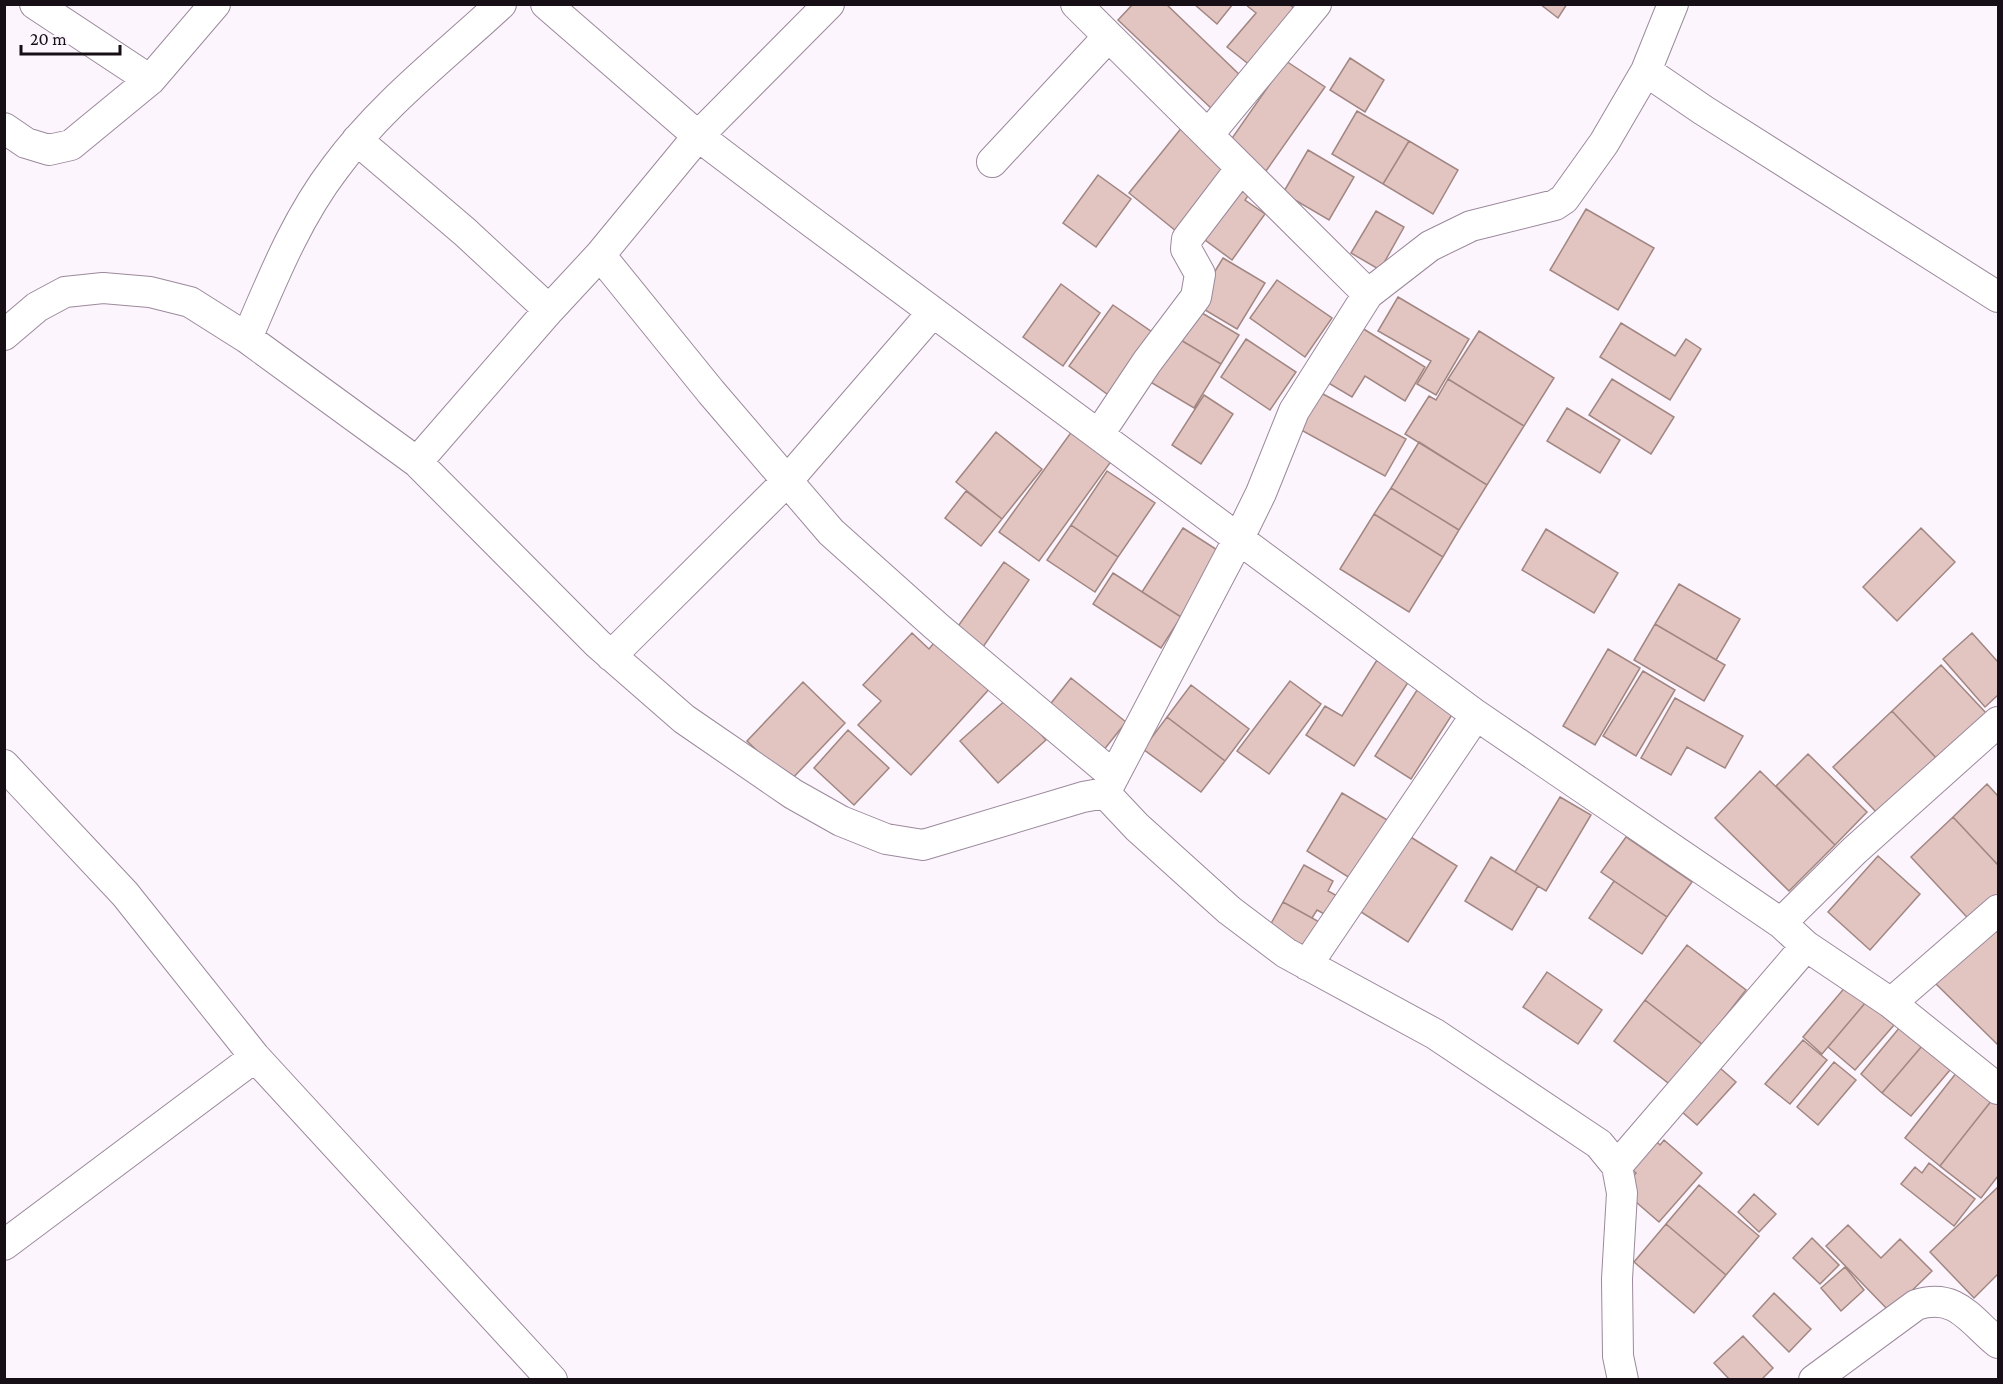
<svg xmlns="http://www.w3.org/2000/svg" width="2003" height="1384" viewBox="0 0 2003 1384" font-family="'Crimson Pro',serif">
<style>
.building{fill:#e2c4c0;stroke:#a18682;stroke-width:1.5}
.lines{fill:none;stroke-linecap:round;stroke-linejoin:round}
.minor-casing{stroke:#9b899c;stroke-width:32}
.minor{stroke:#fff;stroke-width:30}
</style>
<rect width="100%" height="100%" fill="#fdf5fe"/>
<!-- building -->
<path class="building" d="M1133 4H1166L1243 78 1213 110 1118 20Z
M1194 4H1233L1217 24Z
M1245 4H1289L1296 10 1251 66 1227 47 1256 13Z
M1540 4H1567L1558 18Z
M1350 58 1384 80 1365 112 1330 90Z
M1286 61 1325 87 1266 171 1228 144Z
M1357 111 1409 141 1383 184 1332 154Z
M1183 126 1230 163 1176 231 1129 193Z
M1409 141 1458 170 1433 214 1383 184Z
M1308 150 1354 177 1329 220 1283 193Z
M1098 175 1131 199 1096 247 1063 223Z
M1240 175 1255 186 1245 200 1265 214 1232 260 1197 234Z
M1586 209 1654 248 1618 310 1550 270Z
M1376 211 1404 227 1380 270 1351 253Z
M1223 258 1265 283 1237 329 1195 304Z
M1277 280 1332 318 1305 357 1250 318Z
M1061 284 1100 313 1063 366 1023 337Z
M1398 297 1469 339 1436 395 1417 384 1431 361 1378 331Z
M1113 305 1155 334 1111 397 1069 366Z
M1192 307 1239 335 1221 364 1174 336Z
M1354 323 1425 367 1405 401 1365 376 1352 397 1320 378Z
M1621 323 1675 356 1686 339 1701 349 1670 400 1600 357Z
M1479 331 1554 378 1524 426 1448 379Z
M1174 336 1221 364 1194 408 1147 380Z
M1246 339 1296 372 1270 410 1221 377Z
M1448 379 1524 426 1487 485 1405 434 1429 396 1436 400Z
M1612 379 1674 417 1651 454 1589 415Z
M1312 388 1406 439 1385 476 1292 425Z
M1204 395 1233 414 1201 464 1172 445Z
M1567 408 1620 440 1600 473 1547 441Z
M1075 427 1115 456 1039 561 999 532Z
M996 432 1042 469 1002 519 956 482Z
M1419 442 1487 485 1459 530 1391 488Z
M1107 471 1155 503 1118 557 1071 525Z
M1391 488 1459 530 1443 557 1374 514Z
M966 491 1002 519 981 546 945 518Z
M1374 514 1443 557 1409 612 1340 569Z
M1071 525 1118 557 1095 592 1047 560Z
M1183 528 1222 553 1181 617 1142 592Z
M1921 528 1955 562 1897 621 1863 587Z
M1546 529 1618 573 1594 613 1522 570Z
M1004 562 1029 580 983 647 956 629Z
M1113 573 1181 617 1161 648 1093 604Z
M1679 584 1740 619 1716 660 1655 624Z
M1655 624 1725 665 1704 701 1634 660Z
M912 633 929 649 939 637 992 686 911 775 858 725 881 701 863 685Z
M1972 633 1998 662V695L1985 707 1943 659Z
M1608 649 1640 668 1595 745 1563 726Z
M1377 660 1409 681 1354 766 1306 735 1325 706 1342 716Z
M1941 665 1987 714 1939 761 1892 711Z
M1643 671 1675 690 1636 756 1603 736Z
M1071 678 1126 722 1099 756 1044 712Z
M1290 681 1321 704 1269 774 1237 751Z
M803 682 845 723 789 782 747 741Z
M1191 685 1249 729 1225 761 1167 717Z
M1419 687 1455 710 1411 779 1375 756Z
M1008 698 1046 740 998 783 960 741Z
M1675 698 1743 736 1725 768 1687 747 1671 775 1641 758Z
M1892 711 1939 761 1880 816 1833 767Z
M1167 717 1225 761 1201 792 1143 749Z
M848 730 889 768 854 805 814 768Z
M1808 754 1867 812 1835 845 1776 786Z
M1760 771 1835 845 1789 891 1715 818Z
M1987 784 1998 796V865L1953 817Z
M1342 793 1389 821 1353 880 1307 851Z
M1560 797 1591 815 1546 891 1515 872Z
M1953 817 1998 865V907L1977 928 1911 857Z
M1409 836 1457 866 1408 942 1361 912Z
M1626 837 1692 882 1667 917 1601 872Z
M1878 856 1920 894 1870 950 1828 912Z
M1491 857 1538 886 1512 930 1465 901Z
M1304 865 1333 881 1328 891 1339 897 1328 916 1317 910 1312 918 1283 902Z
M1614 881 1667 917 1642 954 1589 918Z
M1283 902 1323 924 1309 949 1269 927Z
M1990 924 1998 933V1045L1933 981Z
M1687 945 1746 990 1703 1045 1645 1000Z
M1547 972 1602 1010 1578 1044 1523 1007Z
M1847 985 1866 1002 1822 1054 1803 1037Z
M1645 1000 1703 1045 1672 1086 1614 1041Z
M1866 1002 1894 1025 1855 1070 1828 1047Z
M1900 1027 1922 1046 1882 1093 1861 1074Z
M1803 1040 1827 1060 1790 1104 1765 1084Z
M1922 1046 1950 1070 1911 1116 1882 1093Z
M1712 1061 1736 1082 1697 1125 1674 1105Z
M1834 1062 1856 1080 1818 1125 1797 1107Z
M1957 1072 1992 1100 1940 1166 1905 1138Z
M1992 1100 1998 1105V1176L1981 1198 1940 1166Z
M1652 1137 1660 1145 1664 1140 1702 1173 1659 1222 1621 1189 1636 1173 1628 1166Z
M1929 1163 1975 1199 1954 1226 1901 1184 1915 1167 1922 1173Z
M1699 1185 1759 1236 1726 1275 1666 1224Z
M1998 1187V1274L1974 1298 1930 1252Z
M1754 1194 1776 1214 1759 1232 1738 1212Z
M1666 1224 1726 1275 1694 1313 1634 1262Z
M1848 1225 1881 1258 1900 1239 1932 1271 1890 1312 1826 1246Z
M1812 1238 1839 1265 1820 1284 1793 1258Z
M1845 1267 1864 1290 1841 1311 1821 1288Z
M1774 1293 1811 1329 1789 1352 1753 1316Z
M1743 1336 1773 1368 1761 1380H1730L1714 1363Z"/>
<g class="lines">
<!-- minor casing -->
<g class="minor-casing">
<path id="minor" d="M35 4 150 80
M546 4 698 136 801 214 1476 715 1781 923 1806 946 1891 1003 1998 1089
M829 4 698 136 600 255 549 310 417 462 598 644 684 719 793 794 841 821 886 839 923 845 1083 797 1105 793 1137 827 1229 910 1286 953 1435 1034 1599 1144 1617 1166 1622 1193 1617 1279 1618 1356 1623 1380
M1076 4 1368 294 1294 411 1261 493 1239 538 1105 793
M1673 4 1646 71 1703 110 1998 297
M4 128 26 143 49 150 71 145 150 80 215 4
M1208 135 1316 4
M357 140 465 232 549 310
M992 162 1107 38
M600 255 711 392 831 532 936 626 1114 776
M1368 294 1430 246 1471 226 1555 205 1564 199 1604 143 1646 71
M4 335 37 307 65 292 103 288 150 292 190 302 247 338 417 462
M247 338C272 280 296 219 335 168 381 105 444 57 501 4
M1099 434 1147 362 1196 297 1200 274 1186 249 1187 239 1241 168
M611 656 787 481 933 312
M4 765 125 894 255 1057 552 1380
M1781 923 1854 851 1998 722
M1307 965 1476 715
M1891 1003 1998 910
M1617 1166 1806 946
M4 1245 255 1057
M1814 1380 1916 1305C1956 1292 1970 1320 1998 1343"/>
</g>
<!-- minor -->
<use href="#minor" class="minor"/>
</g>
<!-- border -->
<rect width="2003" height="1384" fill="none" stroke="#160f16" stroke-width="12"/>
<!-- scale -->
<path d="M21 45v9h99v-9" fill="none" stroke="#160f16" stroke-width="3"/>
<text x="30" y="45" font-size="18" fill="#160f16" stroke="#fdf5fe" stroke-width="4.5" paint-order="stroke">20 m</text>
</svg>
